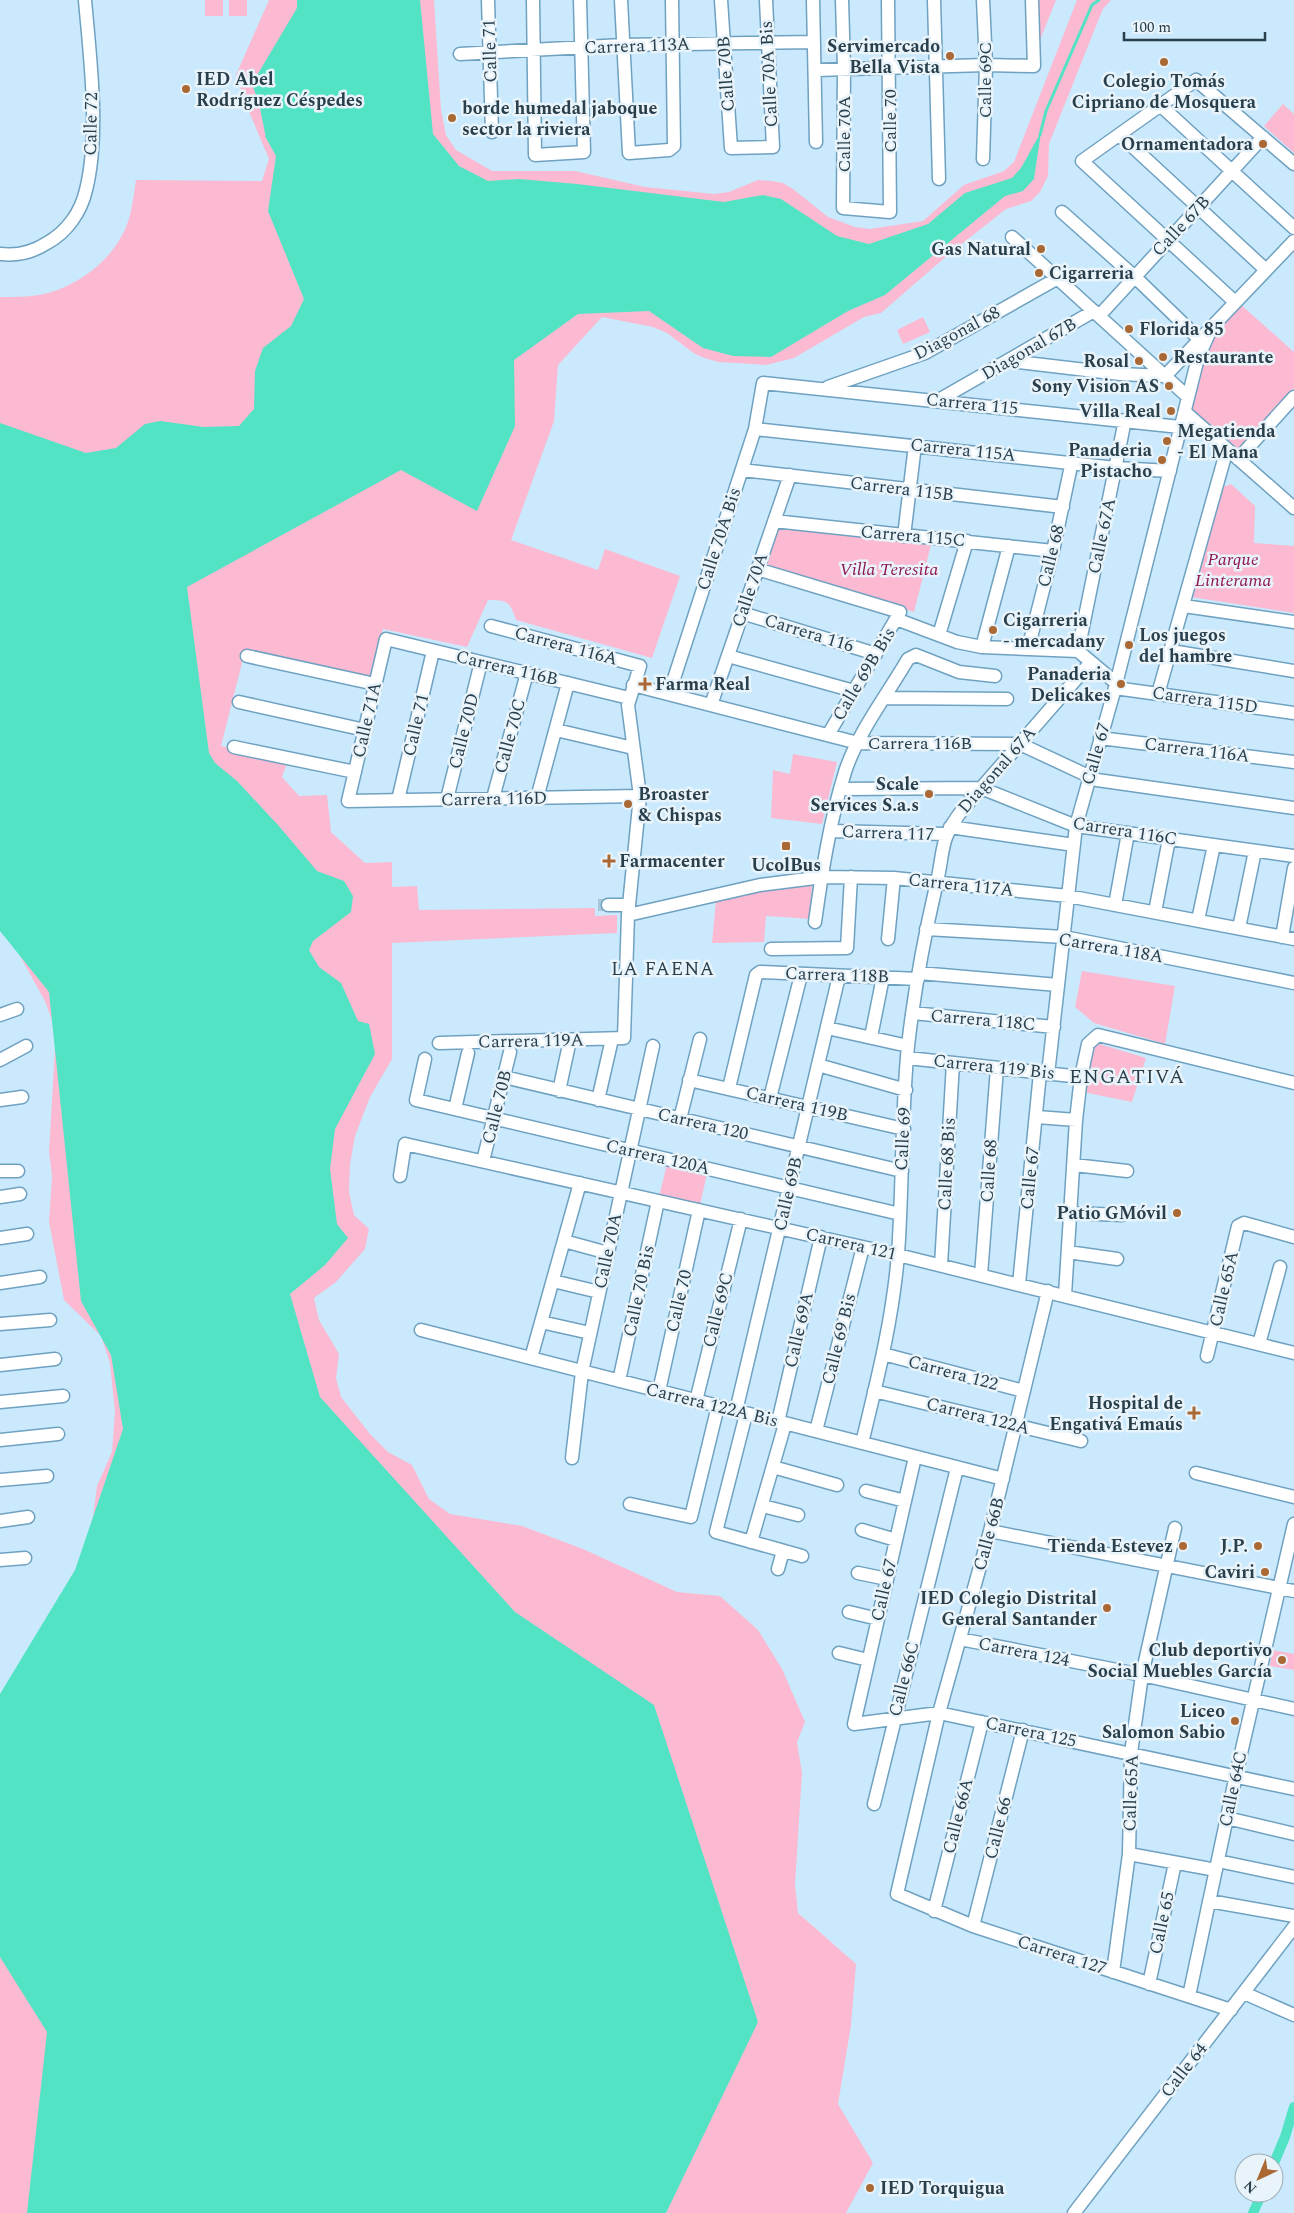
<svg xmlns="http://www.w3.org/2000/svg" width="1294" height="2213" viewBox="0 0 1294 2213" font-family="Spectral,serif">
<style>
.green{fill:#fbbad1}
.water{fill:#52e3c5}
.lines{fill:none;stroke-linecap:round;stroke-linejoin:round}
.stream{stroke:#52e3c5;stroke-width:3}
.canal{stroke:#52e3c5;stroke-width:10}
.minor-tunnel{stroke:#aac7da;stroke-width:12;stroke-dasharray:12 6;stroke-linecap:butt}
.minor-casing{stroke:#6fa1c0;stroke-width:15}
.minor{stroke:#fff;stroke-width:12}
.poi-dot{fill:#aa6835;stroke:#e9f3fa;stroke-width:2}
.labels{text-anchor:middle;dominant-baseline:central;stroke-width:5;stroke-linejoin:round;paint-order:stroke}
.street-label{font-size:18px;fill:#293f4c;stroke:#e9f3fa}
.poi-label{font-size:18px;font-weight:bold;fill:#293f4c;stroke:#e9f3fa;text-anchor:end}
.park-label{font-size:18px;font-style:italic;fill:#8f1754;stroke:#e9f3fa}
.neighbourhood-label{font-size:19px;letter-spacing:1px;fill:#293f4c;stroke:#e9f3fa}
.quarter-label{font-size:20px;letter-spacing:1px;fill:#293f4c;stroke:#e9f3fa}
</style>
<rect width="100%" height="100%" fill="#cae9fd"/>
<!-- green -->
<path class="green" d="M205 0H223V16H205Z
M229 0H247V16H229Z
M269 0H434L441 110 446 135 456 150 492 171H575L645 187 714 194 729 192 758 180 772 181 783 183 793 189 828 217 855 227 870 229 923 221 964 185 1004 171 1014 162 1077 0H1111L1103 9 1098 21 1049 144 1048 176 1040 192 1031 201 1006 209 949 254 881 313 864 317 794 358 766 365 719 362 704 358 695 354 667 333 653 327 602 317 558 365 554 421 511 540 598 570 605 549 680 576 652 658 516 620C510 602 508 600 488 600L467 647 383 629 371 678 245 651 221 746 287 763 282 777 299 796 327 795 331 832 365 863 392 862V887L417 886 419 910 595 908V916L617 915V933L392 943V1059L370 1097 355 1136 350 1164 349 1192 354 1215 369 1229 365 1249 336 1282 314 1298 319 1320 339 1354 336 1378 341 1397 370 1434 388 1452 412 1465 429 1499 450 1514 522 1526 583 1549 677 1592 720 1596 758 1630 782 1669 805 1722 797 1742 802 1773 795 1885 798 1913 856 1964 851 2025 838 2104 873 2163 846 2213H0V1776L38 1767 93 1517 97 1486 112 1452 115 1412 110 1363 101 1336 64 1300 49 1222 52 1176 49 1152 56 1032 45 1001 20 956 0 925V297C13 297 26 297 39 295 79 288 120 255 130 215 133 203 134 192 136 180L262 181 269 159 245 102 236 75Z
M1032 0H1056L1034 55Z
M1283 104 1294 114V153L1264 126Z
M1239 303 1294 352V388L1238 449 1190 407 1198 387 1208 345Z
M923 317 930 332 903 344 897 330Z
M1231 484 1255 506 1254 543 1294 546V613L1191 597 1220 488Z
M779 524 932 541 914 612 765 564Z
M793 754 837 762 822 824 771 818 773 770 790 774Z
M812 883 811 919 766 916 764 942 712 943 716 900Z
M1082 971 1175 986 1165 1044 1094 1023 1075 1007Z
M1096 1043 1146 1058 1132 1102 1083 1092Z
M668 1160 708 1169 699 1210 658 1201Z
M1272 1650 1294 1654V1670L1270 1666Z"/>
<!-- water -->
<path class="water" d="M297 0H420L433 134 459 166 488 181 519 179 577 184 724 202 763 195 781 199 837 236 869 244 928 224 965 193 1012 178 1021 168 1041 132 1034 179 1023 191 1005 196 885 295 848 311 771 357 733 356 703 348 649 311 578 314 514 360 515 426 477 511 401 470 187 587 209 753 215 763 237 781 278 825 317 871 344 881 353 896 351 912 313 941 309 950 319 967 341 983 358 1021 369 1024 375 1054 335 1129 330 1169 337 1224 348 1238 325 1265 290 1294 320 1397 515 1612 654 1705 758 2022 666 2213H27L47 2032 0 1957V1694L75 1570 123 1429 111 1355 81 1301 49 992 0 931V423L86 453 116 448 145 424 160 421 204 427 239 426 254 409 255 371 263 348 291 326 304 299 268 211 276 156 266 138 259 103 252 84 297 8Z"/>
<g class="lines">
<!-- stream -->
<path class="stream" d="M1040 135 1046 111 1092 5 1099 0"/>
<!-- canal -->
<path class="canal" d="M1274 2163 1285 2137 1294 2107
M1253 2213 1262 2193"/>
<!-- minor-tunnel -->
<path class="minor-tunnel" d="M598 905H608"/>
<!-- minor casing -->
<g class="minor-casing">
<path id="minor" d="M488 0 492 132
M533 0 535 155 584 152 580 0
M621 0 629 153 669 150 674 146 672 0
M721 0 731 148 773 147 766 0
M813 0 816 142
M842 0 844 68 843 208 890 212 888 0
M934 0 939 179
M460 54 622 45 814 42
M816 70 986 65 1034 66 1032 0
M1160 105 1294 228
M1120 135 1266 270
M983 159 986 65 983 0
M1062 212 1135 277 1200 340
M1012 237 1188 397
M0 254C17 256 33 252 47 243 67 232 81 212 86 190 100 133 90 58 85 0
M1235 302 1082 161 1196 80 1294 164
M1099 316 1263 137
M1010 361 1120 374 1165 376
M1165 376 1294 241
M828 387 925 353 1058 278
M937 401 1094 311
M1185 412 1294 508
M755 429 1116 468 1170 471
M1238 459 1294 397
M742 470 1063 507
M774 521 1053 551
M904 536 915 445
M757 569 900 612 828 735
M1184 606 1294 622
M742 613 876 654
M896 619 957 642 982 647 1078 651 1116 683
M939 635 967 541
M982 647 1009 546
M1028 649 1053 551 1072 461
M1078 651 1125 420
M1171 651 1294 671
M247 656 375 684
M728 656 854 691
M633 685 858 743 1020 744 1097 780 1294 808
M1115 688 1294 713
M669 694 755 429 763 383 1180 427
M1158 694 1227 449
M629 698 386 639 348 801 640 796
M885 698 1007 699
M239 702 365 730
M711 705 790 475
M556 730 633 748
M1100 738 1294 762
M234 747 355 772
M841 789 981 788 1076 826 1294 856
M493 798 527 673
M537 798 568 683
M447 799 481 662
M398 800 433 651
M950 827 1074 845
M831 831 945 834
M608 905H629
M1115 905 1128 833
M1155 912 1169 839
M628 915 760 885 823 877 894 878 1068 896 1294 939
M1198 920 1214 845
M815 922C822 872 830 820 845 772 858 732 887 695 908 659L916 655 959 672 995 676
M1239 928 1255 851
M926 929 1064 937 1294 983
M1282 937 1294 868
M888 939 894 878
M771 949 847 948 851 877
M919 973 1058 985
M913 1013 1054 1027
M0 1015 17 1009
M827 1028 908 1046
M871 1037 883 977
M439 1043 624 1038 628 915 640 796 628 705 640 666 491 626
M908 1058 1081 1077
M425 1059 416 1100 900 1214
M0 1060 26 1046
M818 1065 906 1090
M1048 1074 1076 826 1115 688 1198 358 1211 329
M504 1077 902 1171
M689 1080 904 1129
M729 1088 756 975 760 972 918 979
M559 1091 570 1040
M770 1098 801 975
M0 1100 22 1097
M598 1100 612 1039
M455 1109 468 1053
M1037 1117 1076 1120
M680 1119 700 1039
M483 1161 510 1052
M1074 1165 1127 1171
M0 1171H18
M400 1176 405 1144 898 1255 1294 1353
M0 1197 20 1194
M1071 1213 1122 1215
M0 1238 27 1234
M564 1241 608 1253
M1068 1252 1117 1259
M941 1265 953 1063
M981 1275 997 1068
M553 1281 599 1292
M0 1283 40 1277
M1019 1284 1040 1073
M1048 1291 990 1531 939 1713 897 1894 973 1926 1231 2010
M1065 1295 1076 1120 1081 1077 1088 1044 1098 1035 1294 1083
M541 1322 590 1333
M0 1324 50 1320
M421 1330 1003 1479
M1259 1344 1280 1267
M883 1354 1024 1391
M1207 1356 1238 1226 1244 1223 1294 1237
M531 1358 580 1183
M0 1365 55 1359
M619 1381 658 1201
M659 1391 699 1210
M874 1391 1081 1441
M696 1401 741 1219
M0 1402 63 1396
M736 1411 839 976
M746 1414 716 1532 802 1556
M778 1422 821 1237
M816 1431 863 1247
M0 1440 58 1434
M862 1443C877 1381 893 1318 898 1254 903 1185 901 1115 908 1046 914 992 924 938 936 886 945 850 938 841 963 809L1091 662
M915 1457 854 1724 939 1713 1294 1789
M572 1458 582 1372 653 1046
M773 1467 837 1485
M1196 1473 1294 1497
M0 1480 47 1476
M866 1491 905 1501
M630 1504 691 1517 718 1406
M763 1506 798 1515
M0 1521 28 1517
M862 1530 896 1540
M990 1531 1294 1591
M751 1542 785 1424
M0 1560 25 1558
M778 1569 783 1551
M858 1573 887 1579
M849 1612 878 1619
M960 1639 1142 1675 1294 1709
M839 1653 868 1660
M874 1804 957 1468
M1227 1818 1294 1834
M1129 1854 1216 1870
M1218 1861 1294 1877
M1209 1901 1294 1916
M934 1911 982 1722
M973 1926 1023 1730
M1113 1972 1129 1854 1131 1753 1142 1675 1175 1528
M1149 1984 1175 1863
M1244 1993 1294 2015
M1189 1996 1236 1775 1294 1524
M1074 2213 1294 1927"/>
</g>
<!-- minor -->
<use href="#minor" class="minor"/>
</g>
<!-- markers -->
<g class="poi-dot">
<circle cx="950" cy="56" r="5"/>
<circle cx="1164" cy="62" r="5"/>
<circle cx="186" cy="89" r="5"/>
<circle cx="452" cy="118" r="5"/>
<circle cx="1263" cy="144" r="5"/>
<circle cx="1041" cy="249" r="5"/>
<circle cx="1039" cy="273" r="5"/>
<circle cx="1129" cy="329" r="5"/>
<circle cx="1163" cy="357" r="5"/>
<circle cx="1139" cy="361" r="5"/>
<circle cx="1169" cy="386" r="5"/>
<circle cx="1171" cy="411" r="5"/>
<circle cx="1167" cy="441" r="5"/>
<circle cx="1162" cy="460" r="5"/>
<circle cx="993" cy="630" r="5"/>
<circle cx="1129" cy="645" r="5"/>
<path d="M642.5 676.5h5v5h5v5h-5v5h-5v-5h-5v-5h5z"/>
<circle cx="1121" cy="684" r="5"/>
<circle cx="929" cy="794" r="5"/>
<circle cx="628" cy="804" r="5"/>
<rect x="781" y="841" width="10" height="10" rx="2.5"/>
<path d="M606.5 853.5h5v5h5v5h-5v5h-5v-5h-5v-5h5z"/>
<circle cx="1177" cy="1213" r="5"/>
<path d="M1191.5 1405.5h5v5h5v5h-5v5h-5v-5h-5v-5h5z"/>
<circle cx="1183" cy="1546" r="5"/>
<circle cx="1258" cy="1546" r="5"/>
<circle cx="1265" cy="1572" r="5"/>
<circle cx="1107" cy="1608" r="5"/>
<circle cx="1282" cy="1660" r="5"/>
<circle cx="1235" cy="1721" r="5"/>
<circle cx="870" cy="2188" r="5"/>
</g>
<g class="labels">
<!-- street labels -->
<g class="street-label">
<text transform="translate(637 46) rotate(-2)">Carrera 113A</text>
<text transform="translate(490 51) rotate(-92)">Calle 71</text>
<text transform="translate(726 74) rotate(-94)">Calle 70B</text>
<text transform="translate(769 74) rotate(-93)">Calle 70A Bis</text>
<text transform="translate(985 80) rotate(-90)">Calle 69C</text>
<text transform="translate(890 121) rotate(-90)">Calle 70</text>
<text transform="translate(91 124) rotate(-89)">Calle 72</text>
<text transform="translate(844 134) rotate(-90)">Calle 70A</text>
<text transform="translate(1181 226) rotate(-47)">Calle 67B</text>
<text transform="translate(957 333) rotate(-28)">Diagonal 68</text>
<text transform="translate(1029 349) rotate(-30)">Diagonal 67B</text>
<text transform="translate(972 404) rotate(6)">Carrera 115</text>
<text transform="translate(963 450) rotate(6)">Carrera 115A</text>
<text transform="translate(902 489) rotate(7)">Carrera 115B</text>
<text transform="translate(913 536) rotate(5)">Carrera 115C</text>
<text transform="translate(1102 536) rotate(-78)">Calle 67A</text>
<text transform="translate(719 539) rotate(-72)">Calle 70A Bis</text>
<text transform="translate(1051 556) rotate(-76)">Calle 68</text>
<text transform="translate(750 590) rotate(-71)">Calle 70A</text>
<text transform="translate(809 633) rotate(17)">Carrera 116</text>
<text transform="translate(566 646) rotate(15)">Carrera 116A</text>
<text transform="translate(507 668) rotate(13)">Carrera 116B</text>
<text transform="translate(864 674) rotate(-59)">Calle 69B Bis</text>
<text transform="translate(1205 700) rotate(8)">Carrera 115D</text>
<text transform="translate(367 720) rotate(-77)">Calle 71A</text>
<text transform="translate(416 725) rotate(-77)">Calle 71</text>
<text transform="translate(464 731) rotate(-76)">Calle 70D</text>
<text transform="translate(510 736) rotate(-75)">Calle 70C</text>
<text x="920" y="743">Carrera 116B</text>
<text transform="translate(1197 750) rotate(7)">Carrera 116A</text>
<text transform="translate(1096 754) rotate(-74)">Calle 67</text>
<text transform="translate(997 770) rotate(-49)">Diagonal 67A</text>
<text transform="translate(494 799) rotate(-1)">Carrera 116D</text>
<text transform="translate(1125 831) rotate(9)">Carrera 116C</text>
<text transform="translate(888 833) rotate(2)">Carrera 117</text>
<text transform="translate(961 885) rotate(6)">Carrera 117A</text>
<text transform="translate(1111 948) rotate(10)">Carrera 118A</text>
<text transform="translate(837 975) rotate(2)">Carrera 118B</text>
<text transform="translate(983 1020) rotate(5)">Carrera 118C</text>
<text transform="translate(531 1041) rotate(-1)">Carrera 119A</text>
<text transform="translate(994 1067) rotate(6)">Carrera 119 Bis</text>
<text transform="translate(797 1104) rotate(13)">Carrera 119B</text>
<text transform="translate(497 1107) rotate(-76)">Calle 70B</text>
<text transform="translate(703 1124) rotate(13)">Carrera 120</text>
<text transform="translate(903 1139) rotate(-87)">Calle 69</text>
<text transform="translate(658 1157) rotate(13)">Carrera 120A</text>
<text transform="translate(947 1164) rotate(-87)">Calle 68 Bis</text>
<text transform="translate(989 1171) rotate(-86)">Calle 68</text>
<text transform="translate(1030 1178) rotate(-84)">Calle 67</text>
<text transform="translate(788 1194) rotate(-77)">Calle 69B</text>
<text transform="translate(851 1244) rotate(13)">Carrera 121</text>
<text transform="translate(608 1251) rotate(-78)">Calle 70A</text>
<text transform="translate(1224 1289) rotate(-77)">Calle 65A</text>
<text transform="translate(639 1291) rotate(-78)">Calle 70 Bis</text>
<text transform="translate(679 1301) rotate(-77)">Calle 70</text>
<text transform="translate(718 1310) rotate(-76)">Calle 69C</text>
<text transform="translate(799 1330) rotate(-77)">Calle 69A</text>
<text transform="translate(839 1339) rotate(-76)">Calle 69 Bis</text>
<text transform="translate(953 1373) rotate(15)">Carrera 122</text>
<text transform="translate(712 1405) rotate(14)">Carrera 122A Bis</text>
<text transform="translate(978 1416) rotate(14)">Carrera 122A</text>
<text transform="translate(989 1534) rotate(-75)">Calle 66B</text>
<text transform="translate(884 1590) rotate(-77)">Calle 67</text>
<text transform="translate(1024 1652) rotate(11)">Carrera 124</text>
<text transform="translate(904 1679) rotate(-76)">Calle 66C</text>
<text transform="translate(1031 1732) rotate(12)">Carrera 125</text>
<text transform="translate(1233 1789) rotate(-78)">Calle 64C</text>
<text transform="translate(1131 1793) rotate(-88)">Calle 65A</text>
<text transform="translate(958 1816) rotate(-76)">Calle 66A</text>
<text transform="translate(998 1828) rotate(-76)">Calle 66</text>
<text transform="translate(1162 1923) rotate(-78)">Calle 65</text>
<text transform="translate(1062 1955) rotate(18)">Carrera 127</text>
<text transform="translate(1184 2070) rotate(-52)">Calle 64</text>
</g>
<!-- poi labels -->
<g class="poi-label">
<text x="940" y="46">Servimercado<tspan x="940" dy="21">Bella Vista</tspan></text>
<text x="196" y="79" text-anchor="start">IED Abel<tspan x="196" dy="21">Rodríguez Céspedes</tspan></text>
<text x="1164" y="81" text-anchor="middle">Colegio Tomás<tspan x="1164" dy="21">Cipriano de Mosquera</tspan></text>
<text x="462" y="108" text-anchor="start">borde humedal jaboque<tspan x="462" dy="21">sector la riviera</tspan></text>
<text x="1253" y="144">Ornamentadora</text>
<text x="1031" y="249">Gas Natural</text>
<text x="1049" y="273" text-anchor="start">Cigarreria</text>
<text x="1139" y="329" text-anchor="start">Florida 85</text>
<text x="1173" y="357" text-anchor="start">Restaurante</text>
<text x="1129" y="361">Rosal</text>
<text x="1159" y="386">Sony Vision AS</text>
<text x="1161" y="411">Villa Real</text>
<text x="1177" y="431" text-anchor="start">Megatienda<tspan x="1177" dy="21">- El Mana</tspan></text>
<text x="1152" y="450">Panaderia<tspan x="1152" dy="21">Pistacho</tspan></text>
<text x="1003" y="620" text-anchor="start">Cigarreria<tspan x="1003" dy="21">- mercadany</tspan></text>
<text x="1139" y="635" text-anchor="start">Los juegos<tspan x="1139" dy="21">del hambre</tspan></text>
<text x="1111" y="674">Panaderia<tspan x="1111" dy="21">Delicakes</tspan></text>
<text x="655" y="684" text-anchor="start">Farma Real</text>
<text x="919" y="784">Scale<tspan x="919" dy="21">Services S.a.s</tspan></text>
<text x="638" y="794" text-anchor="start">Broaster<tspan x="638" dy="21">&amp; Chispas</tspan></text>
<text x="619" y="861" text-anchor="start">Farmacenter</text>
<text x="786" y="865" text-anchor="middle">UcolBus</text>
<text x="1167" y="1213">Patio GMóvil</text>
<text x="1183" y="1403">Hospital de<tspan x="1183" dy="21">Engativá Emaús</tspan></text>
<text x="1173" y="1546">Tienda Estevez</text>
<text x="1248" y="1546">J.P.</text>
<text x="1255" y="1572">Caviri</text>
<text x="1097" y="1598">IED Colegio Distrital<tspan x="1097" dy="21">General Santander</tspan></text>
<text x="1272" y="1650">Club deportivo<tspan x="1272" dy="21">Social Muebles García</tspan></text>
<text x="1225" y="1711">Liceo<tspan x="1225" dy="21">Salomon Sabio</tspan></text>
<text x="880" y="2188" text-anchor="start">IED Torquigua</text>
</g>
<!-- park labels -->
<g class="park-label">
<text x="1233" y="559">Parque<tspan x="1233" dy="21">Linterama</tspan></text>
<text x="889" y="569">Villa Teresita</text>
</g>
<!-- neighbourhood labels -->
<g class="neighbourhood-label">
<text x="663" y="969">LA FAENA</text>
</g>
<!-- quarter labels -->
<g class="quarter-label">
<text x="1127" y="1077">ENGATIVÁ</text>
</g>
</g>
<!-- north arrow -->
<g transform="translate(1259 2178) rotate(224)"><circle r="24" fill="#e9f3fa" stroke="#9cabb4"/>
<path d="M0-4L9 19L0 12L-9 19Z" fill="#aa6835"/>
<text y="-8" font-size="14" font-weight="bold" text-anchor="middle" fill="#293f4c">N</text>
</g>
<!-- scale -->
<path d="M1124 32v8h141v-8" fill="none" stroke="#293f4c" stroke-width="2.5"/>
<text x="1132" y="32" font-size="15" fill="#293f4c" stroke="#e9f3fa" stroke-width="4" paint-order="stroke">100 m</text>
</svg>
